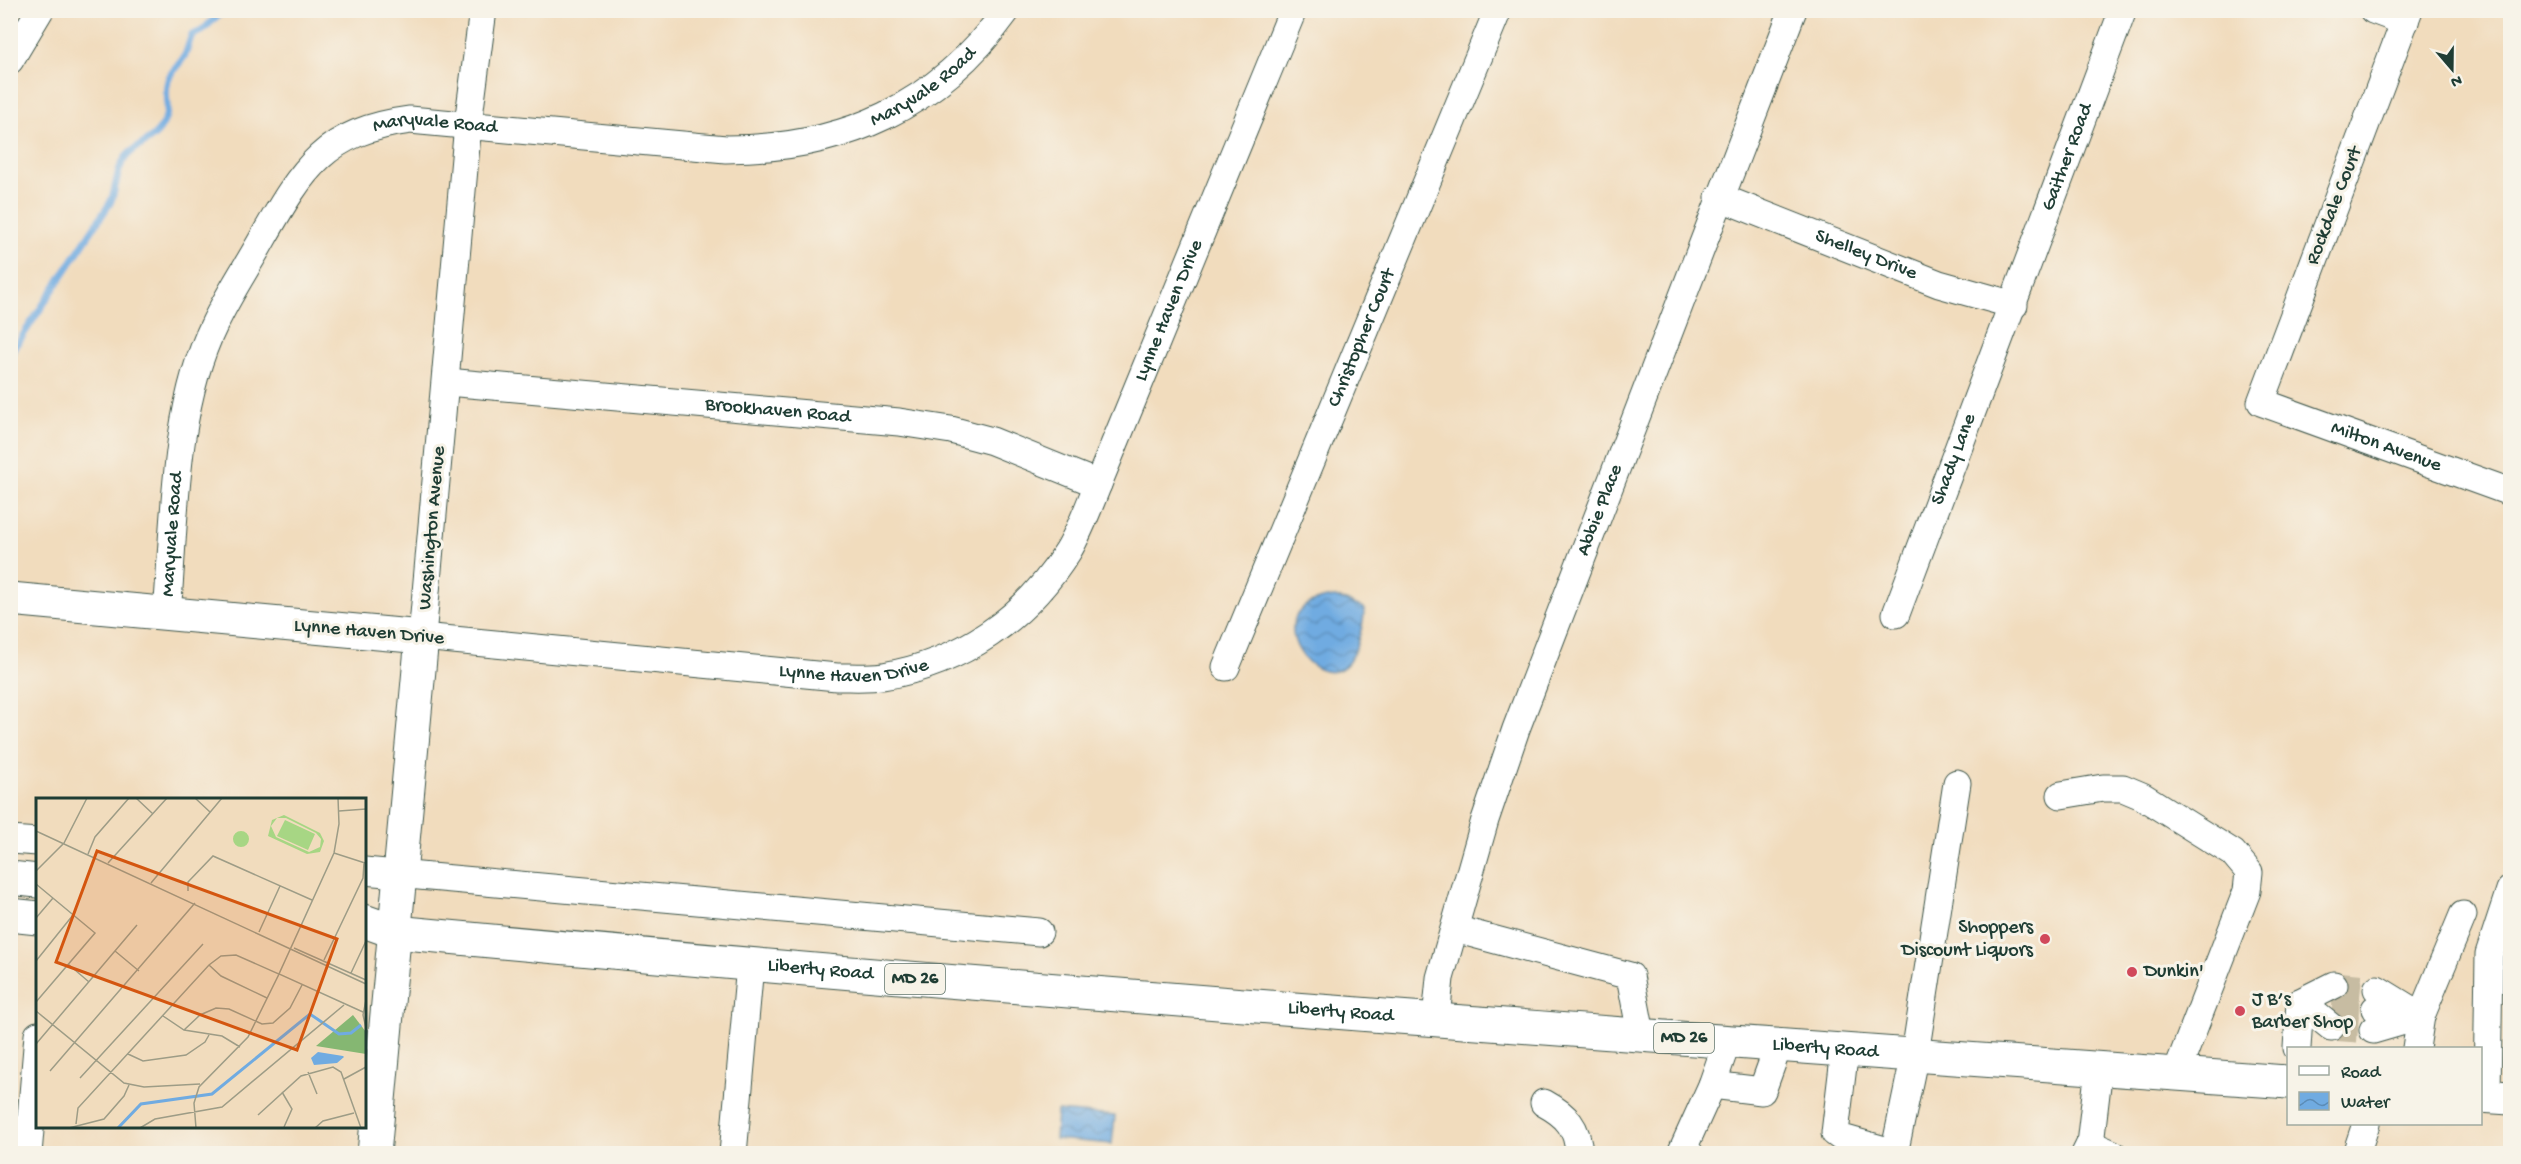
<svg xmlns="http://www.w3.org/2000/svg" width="2521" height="1164" viewBox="0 0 2521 1164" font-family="'Gochi Hand',sans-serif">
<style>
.water{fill:url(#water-waves);stroke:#48748a;stroke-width:1.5}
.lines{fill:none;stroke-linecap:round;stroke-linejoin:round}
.stream{stroke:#70abe1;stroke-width:7}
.minor-tunnel{stroke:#c7bca2;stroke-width:27;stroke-dasharray:27 14;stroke-linecap:butt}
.minor-casing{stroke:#3e5549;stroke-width:29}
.major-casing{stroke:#3e5549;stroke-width:35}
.minor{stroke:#fff;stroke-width:27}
.major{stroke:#fff;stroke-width:33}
.poi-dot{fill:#d1495b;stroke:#f7f3e8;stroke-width:2}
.labels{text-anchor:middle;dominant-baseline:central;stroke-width:6;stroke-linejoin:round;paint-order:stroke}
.shield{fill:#f7f3e8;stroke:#60746a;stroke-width:1.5}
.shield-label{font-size:18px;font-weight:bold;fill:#1f3d34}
.street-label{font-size:20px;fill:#1f3d34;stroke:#f7f3e8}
.poi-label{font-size:20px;fill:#1f3d34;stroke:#f7f3e8;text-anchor:start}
.inset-river{fill:none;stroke:#70abe1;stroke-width:3}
.inset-road{fill:none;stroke:#9d9c86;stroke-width:1.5}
.view{fill:#d45610;fill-opacity:0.15;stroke:#d45610;stroke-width:3}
.inset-edge{fill:none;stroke:#1f3d34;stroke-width:3}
</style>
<defs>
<pattern id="water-waves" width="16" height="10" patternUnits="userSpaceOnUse" patternTransform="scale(1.5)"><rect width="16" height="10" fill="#70abe1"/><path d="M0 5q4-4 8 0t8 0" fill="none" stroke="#5b8cb7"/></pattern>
</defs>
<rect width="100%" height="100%" fill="#f7f3e8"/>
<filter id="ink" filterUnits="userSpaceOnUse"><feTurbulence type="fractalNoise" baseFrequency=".0167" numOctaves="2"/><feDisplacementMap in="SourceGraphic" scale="12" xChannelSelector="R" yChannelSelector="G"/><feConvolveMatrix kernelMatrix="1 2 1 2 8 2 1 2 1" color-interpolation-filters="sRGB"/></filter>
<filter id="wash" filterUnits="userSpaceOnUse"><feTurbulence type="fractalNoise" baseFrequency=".008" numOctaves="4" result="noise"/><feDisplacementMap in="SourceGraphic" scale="24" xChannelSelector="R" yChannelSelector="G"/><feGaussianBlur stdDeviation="1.35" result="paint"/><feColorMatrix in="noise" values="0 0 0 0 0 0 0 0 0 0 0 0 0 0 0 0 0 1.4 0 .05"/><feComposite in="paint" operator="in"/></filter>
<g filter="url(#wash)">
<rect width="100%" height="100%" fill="#f1dcbd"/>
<!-- water -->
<path class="water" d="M1335 597 1364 608C1365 622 1360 632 1357 644 1334 724 1239 606 1335 597Z
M1057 1111 1115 1116 1112 1144 1055 1139Z"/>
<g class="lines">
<!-- stream -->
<path class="stream" d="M10 355 110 203C118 186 115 165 131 152 140 144 152 141 160 129 174 107 162 99 168 80 171 71 179 65 184 57 188 50 188 43 192 35L202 31 223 10"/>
</g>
</g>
<g filter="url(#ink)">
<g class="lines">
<!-- minor-tunnel -->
<path class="minor-tunnel" d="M2334 985 2377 989
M2332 1007 2375 1009
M2331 1027 2373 1030"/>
<!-- minor casing -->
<g class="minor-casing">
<g id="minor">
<path id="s1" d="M483 10 468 124 422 637 837 677C852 677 869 678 883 676 962 663 1026 618 1068 551 1080 531 1089 506 1098 484L1293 10"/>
<path d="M2373 10 2405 22"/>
<path id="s2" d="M2409 10 2261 402 2510 492"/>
<path d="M10 60 40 10"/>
<path id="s3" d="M1719 197 1939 284 2014 305"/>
<path id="s4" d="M447 382 899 422 951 430 992 441 1098 484"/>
<path id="s5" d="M167 614C175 523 173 408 214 325 228 295 247 267 263 238 303 168 325 131 410 120L726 149C844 149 937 107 1007 10"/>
<path id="s6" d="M1896 614 2123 10"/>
<path id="s7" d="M1226 667 1498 10"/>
<path d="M2061 795 2103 788H2123L2142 796 2233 853 2249 872 2247 891 2176 1074"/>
<path d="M10 840 38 842"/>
<path d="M364 871 1039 932"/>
<path d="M1455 929 1630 976 1641 1034"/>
<path d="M2312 1004 2300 1002 2331 1027"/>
<path d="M2375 1009 2421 1016 2377 989"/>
<path d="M2421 1016 2463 915"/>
<path id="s8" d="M1436 1019 1440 978 1485 820 1516 729 1793 10"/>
<path d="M2373 1030 2421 1016 2416 1048"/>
<path d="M2297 1048 2300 1002 2334 985"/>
<path d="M1845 1049 1835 1133 1842 1138 1895 1153"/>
<path d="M1712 1085 1762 1091 1779 1044"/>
<path d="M2487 1096 2489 954 2510 890"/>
<path d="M1544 1103C1566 1115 1578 1127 1579 1154"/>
<path d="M2090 1144 2113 1154"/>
<path d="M28 1154 38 1035"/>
<path d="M733 1154 750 965"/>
<path d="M1690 1154 1682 1151 1712 1085 1727 1042"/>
<path d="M1894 1154 1915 1054 1957 783"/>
<path d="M2085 1154 2090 1144 2099 1068"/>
<path d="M2356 1154 2366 1124"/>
</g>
</g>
<!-- major casing -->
<g class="major-casing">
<g id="major">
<path d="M10 599 422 637 374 1154"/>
<path d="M10 878 38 881"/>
<path d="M10 915 38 918"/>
<path id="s9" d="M364 921 395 932C1025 992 1657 1037 2288 1082"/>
<path d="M2480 1096 2510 1098"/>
</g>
</g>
<!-- minor -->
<use href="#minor" class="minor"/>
<!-- major -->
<use href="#major" class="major"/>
</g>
</g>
<!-- markers -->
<g class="poi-dot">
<circle cx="2045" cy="939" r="6"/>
<circle cx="2132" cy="972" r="6"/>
<circle cx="2240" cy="1011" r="6"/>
</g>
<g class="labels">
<!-- shield labels -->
<g class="shield">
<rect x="885" y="964" width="60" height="30" rx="4.5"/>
<rect x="1654" y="1023" width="60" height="30" rx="4.5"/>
</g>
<g class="shield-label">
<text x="915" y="979">MD 26</text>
<text x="1684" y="1038">MD 26</text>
</g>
<!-- street labels -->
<g class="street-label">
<text stroke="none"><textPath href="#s5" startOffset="1122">Maryvale Road</textPath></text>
<text stroke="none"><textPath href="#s5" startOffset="618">Maryvale Road</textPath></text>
<text stroke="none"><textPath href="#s6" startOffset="488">Gaither Road</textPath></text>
<text transform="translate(2335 206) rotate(-69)">Rockdale Court</text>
<text stroke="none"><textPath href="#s3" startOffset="158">Shelley Drive</textPath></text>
<text stroke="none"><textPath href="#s1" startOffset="1584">Lynne Haven Drive</textPath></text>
<text stroke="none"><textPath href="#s7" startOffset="356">Christopher Court</textPath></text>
<text stroke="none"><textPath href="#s4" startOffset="332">Brookhaven Road</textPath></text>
<text stroke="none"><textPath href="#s2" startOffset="552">Milton Avenue</textPath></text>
<text stroke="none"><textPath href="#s6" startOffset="165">Shady Lane</textPath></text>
<text stroke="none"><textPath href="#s8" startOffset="536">Abbie Place</textPath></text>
<text transform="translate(433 528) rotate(-85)">Washington Avenue</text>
<text stroke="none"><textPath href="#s5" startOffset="80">Maryvale Road</textPath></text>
<text transform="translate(369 633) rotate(5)">Lynne Haven Drive</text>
<text stroke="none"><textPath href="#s1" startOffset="1064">Lynne Haven Drive</textPath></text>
<text stroke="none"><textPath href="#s9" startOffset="460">Liberty Road</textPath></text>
<text stroke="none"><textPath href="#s9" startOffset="982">Liberty Road</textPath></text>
<text stroke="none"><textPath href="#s9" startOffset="1468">Liberty Road</textPath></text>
</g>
<!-- poi labels -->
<g class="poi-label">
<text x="2033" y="928" text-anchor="end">Shoppers<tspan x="2033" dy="23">Discount Liquors</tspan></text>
<text x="2144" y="972">Dunkin'</text>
<text x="2252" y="1000">J B’s<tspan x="2252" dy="23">Barber Shop</tspan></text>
</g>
</g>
<!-- overview -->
<g transform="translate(36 798)">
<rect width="330" height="330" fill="#f1dcbd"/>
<path d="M317 217 330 234V256L280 248Z" fill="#85b772"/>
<path d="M248 17 284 35 288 43 284 54 271 56 232 38 236 22ZM241 20H250L280 35 285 41 284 49 273 54 240 39 235 28ZM249 22 279 36 272 52 241 38ZM197 41a8 8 0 1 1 16 0a8 8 0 1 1-16 0Z" fill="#a7d684" fill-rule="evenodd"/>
<path d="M282 254 307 258 308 259 301 265 278 267 275 260Z" fill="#70abe1"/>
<path class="inset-river" d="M82 330 105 306 176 296 274 216 303 236 315 235 325 227"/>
<path class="inset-road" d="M100 0 117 16M159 0 174 14M302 0 303 26 298 55 243 176 327 214M303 13 330 11M0 33 330 186M298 55 329 65M52 56 59 39 93 0M72 65 131 0M0 73 28 45 51 0M115 85 186 0M0 86 59 135 0 204M152 93V84L177 58 276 102M0 120 17 100M223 134 244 88M258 150 330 182M79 153 103 173M288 162 327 80 328 65M0 163 37 117M32 166 53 184M173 167 185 178 231 200M315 175 330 143M330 202 327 217 330 230M0 213 88 285 108 289 164 286M127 218 148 232 186 238 204 249M148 232 164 217 180 210 193 211 226 226 237 225 254 210 266 187M0 246 101 127M92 256 107 263 150 257 169 244 173 237M14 273 159 105M272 274 281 296M44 280 167 146M308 281 330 269M246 294 256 311 248 329M222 317 265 278 297 269 305 274 325 330M40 326 42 310 173 167 185 158 200 157 243 176 212 239 163 289 158 305 160 330M33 330 68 321 88 298 93 287M104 330 119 321 186 309 308 207M279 330 287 323 318 315"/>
<path class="view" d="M61 53 301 141 261 252 20 164Z"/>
<rect width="330" height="330" class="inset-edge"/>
</g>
<!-- margin -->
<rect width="2521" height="1164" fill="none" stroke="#f7f3e8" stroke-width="36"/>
<!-- legend -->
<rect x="2287" y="1047" width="195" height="78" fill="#f7f3e8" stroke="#a1aaa0" stroke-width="1.5"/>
<rect x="2299" y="1066" width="30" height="9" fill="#ffffff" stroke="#a1aaa0" stroke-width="1.5"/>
<text x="2341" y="1077" font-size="18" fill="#1f3d34">Road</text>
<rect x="2299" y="1092" width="30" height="18" fill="url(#water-waves)" stroke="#a1aaa0" stroke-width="1.5"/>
<text x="2341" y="1107" font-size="18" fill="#1f3d34">Water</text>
<!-- north arrow -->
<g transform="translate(2452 69) rotate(160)" stroke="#f7f3e8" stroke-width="4.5" paint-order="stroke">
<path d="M0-4.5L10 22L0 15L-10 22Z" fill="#1f3d34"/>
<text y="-9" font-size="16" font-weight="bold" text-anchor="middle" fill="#1f3d34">N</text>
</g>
</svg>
